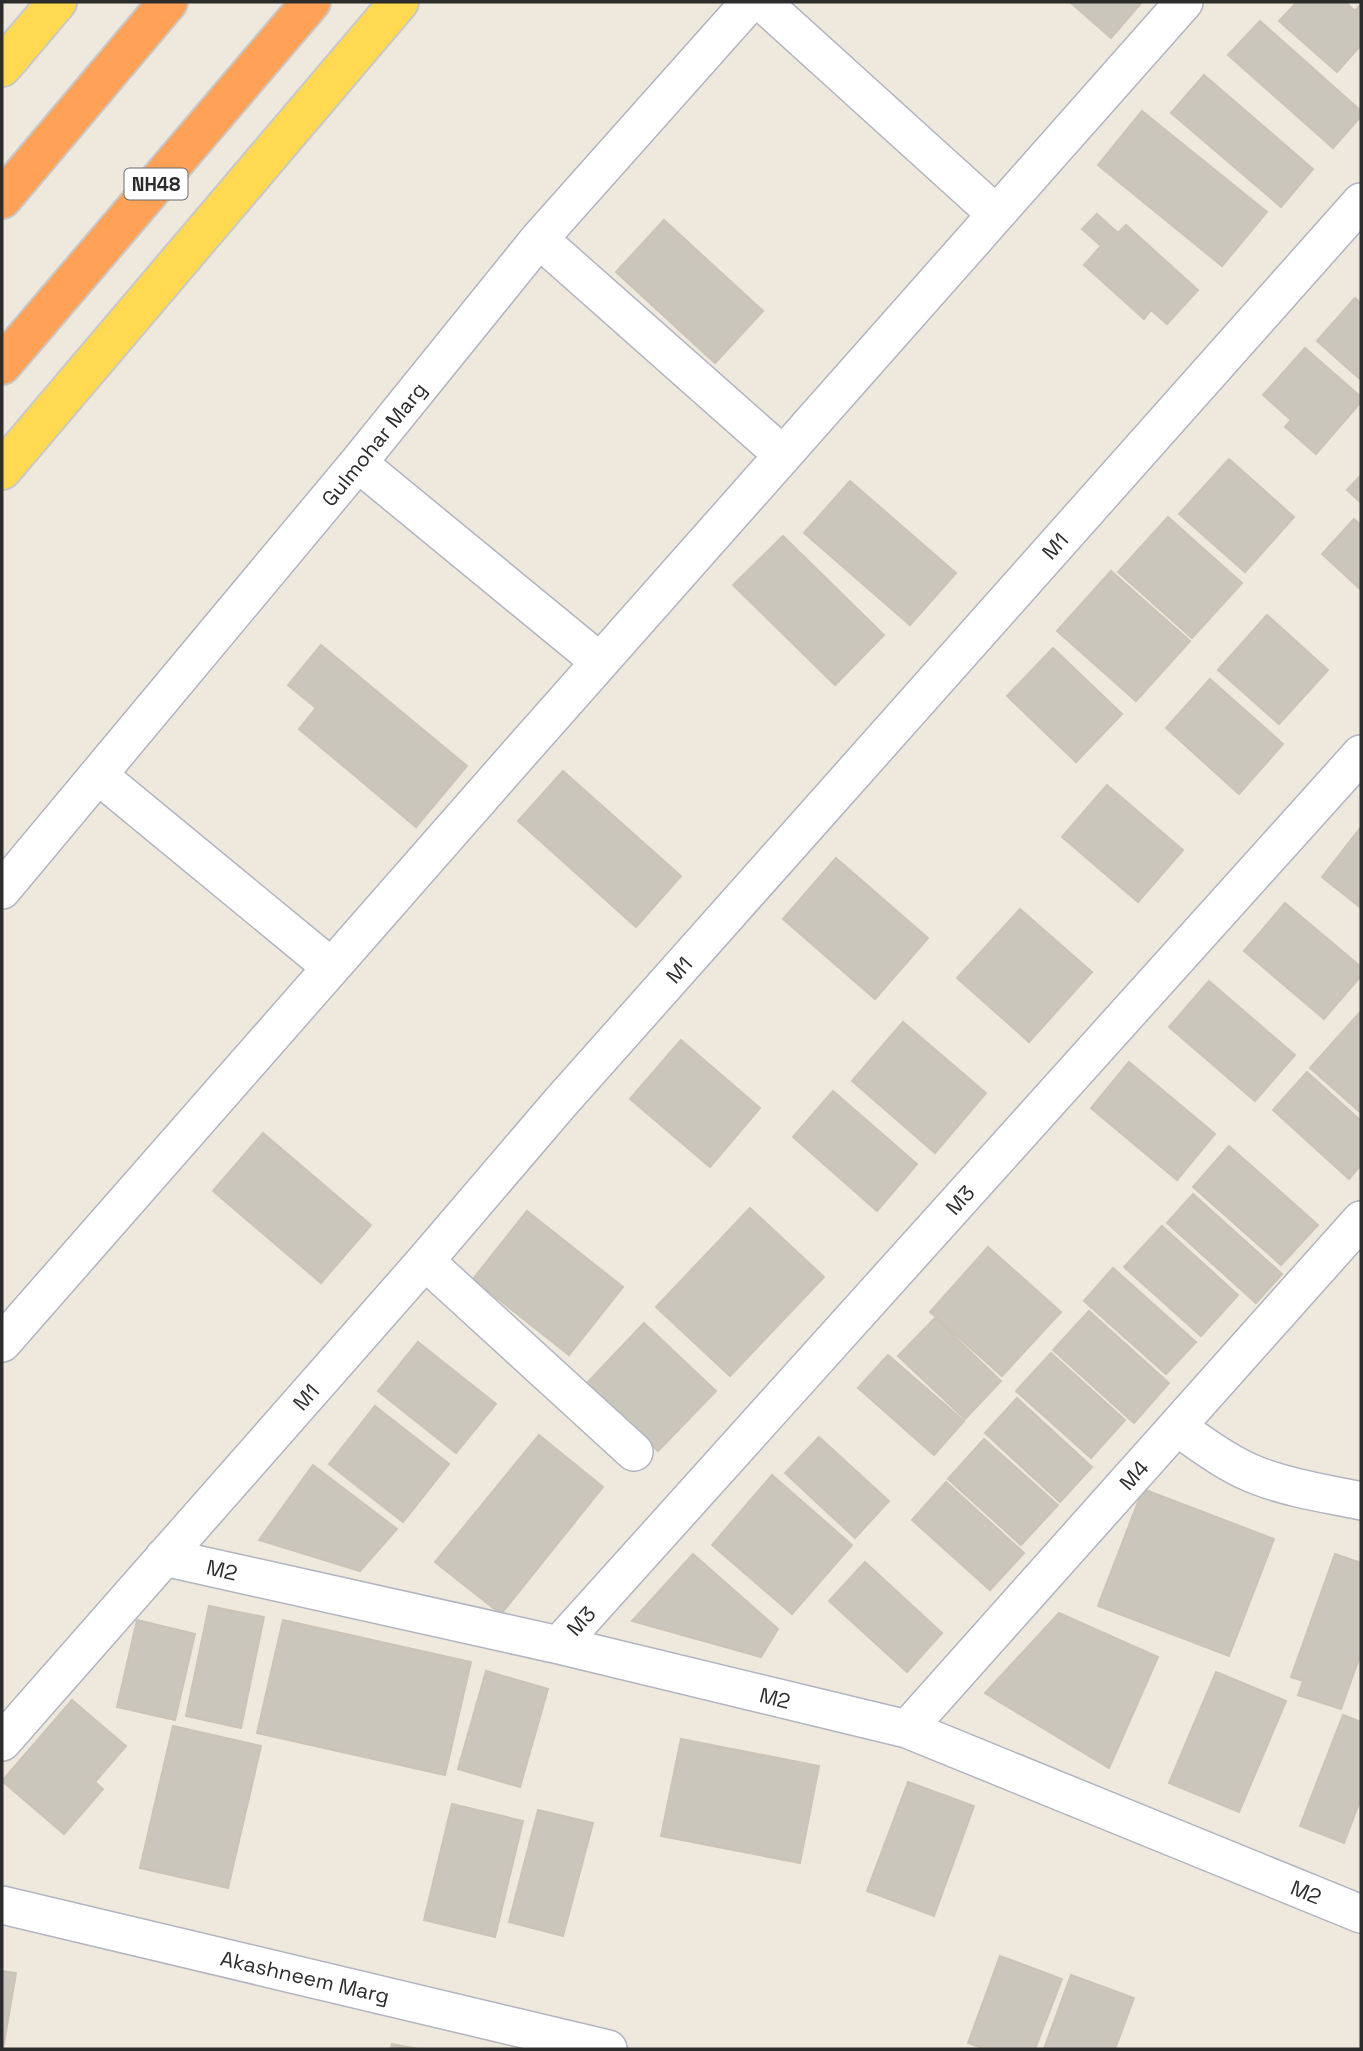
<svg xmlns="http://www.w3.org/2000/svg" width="1363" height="2051" viewBox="0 0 1363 2051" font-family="'Space Grotesk',sans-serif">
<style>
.building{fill:#cac6bc;stroke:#cbc4b6;stroke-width:2}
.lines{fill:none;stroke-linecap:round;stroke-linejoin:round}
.minor-casing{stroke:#b1b4c1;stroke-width:40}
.major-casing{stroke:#c8c8c8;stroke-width:42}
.highway-casing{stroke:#c8c8c8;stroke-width:42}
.minor{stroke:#fff;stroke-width:37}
.major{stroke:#ffd952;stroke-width:38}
.highway{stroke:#ffa258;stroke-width:38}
.labels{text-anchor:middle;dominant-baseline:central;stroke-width:5;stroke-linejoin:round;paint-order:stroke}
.shield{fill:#fff;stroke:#6b6b6b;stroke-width:2}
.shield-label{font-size:19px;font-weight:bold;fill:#2c2c2c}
.street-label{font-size:21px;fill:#2c2c2c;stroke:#fff}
</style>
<rect width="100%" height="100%" fill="#efe8dd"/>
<!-- building -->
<path class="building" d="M1070 2H1142L1111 38Z
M1297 2H1345L1355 11 1361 4V45L1337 72 1279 21Z
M1260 21 1361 111V116L1333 148 1228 55Z
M1204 75 1313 169 1281 207 1171 113Z
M1142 111 1267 212 1222 266 1098 165Z
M1097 214 1118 233 1126 225 1198 290 1167 324 1151 310 1144 319 1084 265 1101 246 1082 229Z
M664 220 763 311 715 363 616 272Z
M1355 298 1361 303V380L1317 341Z
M1305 348 1361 397V402L1316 454 1285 427 1291 420 1263 395Z
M1229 459 1294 517 1245 572 1179 514Z
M1361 475V503L1347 490Z
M850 481 956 573 910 625 804 533Z
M1168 517 1242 583 1192 638 1118 572Z
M1354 519 1361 525V590L1322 554Z
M783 536 884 635 835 685 733 585Z
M1111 571 1190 641 1136 701 1057 631Z
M1267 615 1328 670 1279 724 1218 670Z
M321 645 467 766 416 827 299 729 316 708 288 685Z
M1053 648 1122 714 1076 762 1007 696Z
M1210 679 1283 744 1239 794 1166 728Z
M563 771 681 876 636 927 518 821Z
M1107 785 1183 850 1138 902 1062 837Z
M1361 827V908L1322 877Z
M836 858 928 938 875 999 783 919Z
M1285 903 1361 967V976L1324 1019 1244 951Z
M1020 909 1092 972 1029 1042 957 978Z
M1209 981 1295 1055 1255 1101 1169 1027Z
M1361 1011V1113L1310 1068Z
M903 1022 986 1093 935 1153 852 1081Z
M681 1040 760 1108 710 1167 630 1099Z
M1129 1062 1215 1134 1177 1180 1091 1108Z
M1307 1072 1361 1121V1165L1349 1179 1273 1110Z
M833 1091 917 1164 877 1211 793 1137Z
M263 1133 371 1225 321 1283 213 1191Z
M1229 1146 1318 1225 1281 1265 1193 1187Z
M1193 1194 1282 1274 1256 1303 1167 1223Z
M750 1208 824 1277 730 1376 656 1307Z
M527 1211 623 1287 569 1355 473 1279Z
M1162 1226 1238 1295 1201 1336 1124 1267Z
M988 1247 1061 1312 1002 1376 930 1312Z
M1113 1268 1196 1342 1166 1374 1084 1301Z
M1089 1311 1169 1383 1134 1423 1053 1350Z
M935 1318 1001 1381 965 1419 898 1356Z
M644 1323 716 1391 658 1451 587 1383Z
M418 1342 496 1404 456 1453 378 1391Z
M1051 1353 1125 1420 1091 1458 1016 1391Z
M888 1355 964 1421 934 1455 858 1388Z
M1017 1398 1092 1467 1060 1502 985 1433Z
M375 1406 449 1464 403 1522 329 1464Z
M539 1435 603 1487 501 1614 435 1562Z
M819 1437 889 1501 855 1538 785 1473Z
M984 1439 1058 1505 1021 1545 948 1479Z
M313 1465 397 1529 360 1571 259 1540Z
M772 1475 852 1545 792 1614 712 1545Z
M946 1482 1024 1553 990 1590 912 1520Z
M1143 1489 1274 1539 1229 1656 1098 1606Z
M693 1554 778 1629 761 1657 632 1621Z
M1335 1554 1361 1563V1653L1341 1709 1298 1695 1303 1681 1291 1677Z
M865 1562 942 1633 907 1672 829 1601Z
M209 1606 264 1617 241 1728 186 1716Z
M1059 1613 1158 1657 1109 1768 985 1693Z
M137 1620 195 1634 175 1720 117 1707Z
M283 1620 471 1662 445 1775 257 1733Z
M486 1671 548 1689 520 1787 458 1769Z
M1216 1672 1286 1701 1239 1812 1169 1783Z
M72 1700 126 1746 95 1782 103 1789 64 1834 2 1781Z
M1343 1715 1361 1722V1798L1344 1843 1300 1826Z
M173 1726 261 1746 228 1888 140 1868Z
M681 1739 819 1766 800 1863 661 1836Z
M908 1782 974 1806 934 1916 867 1891Z
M452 1804 523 1821 495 1937 424 1920Z
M538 1810 593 1823 563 1936 509 1922Z
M1000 1956 1062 1979 1035 2049H985L968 2043Z
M2 1971 16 1973 3 2049H2Z
M1071 1975 1134 1998 1115 2049H1044Z
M392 2044 418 2049H391Z"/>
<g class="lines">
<!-- minor casing -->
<g class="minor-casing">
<path id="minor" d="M762 2 996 214
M539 239 783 455
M358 463 600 662
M98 775 331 967
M2 890 358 463 539 239 750 2
M425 1261 634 1452
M2 1343 516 757 1184 2
M1177 1427C1203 1445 1230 1466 1261 1477 1293 1489 1328 1494 1361 1501
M164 1557 559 1645 907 1729 1361 1914
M559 1645 1361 754
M907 1729 1361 1220
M2 1742 425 1261 560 1103 1361 202
M2 1905 608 2049"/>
</g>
<!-- major casing -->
<g class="major-casing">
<path id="major" d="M2 67 57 2
M2 470 399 2"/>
</g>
<!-- highway casing -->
<g class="highway-casing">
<path id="highway" d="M2 199 168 2
M2 365 311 2"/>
</g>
<!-- minor -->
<use href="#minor" class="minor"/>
<!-- major -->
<use href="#major" class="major"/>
<!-- highway -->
<use href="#highway" class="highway"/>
</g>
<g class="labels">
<!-- shield labels -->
<rect class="shield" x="124.5" y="168.5" width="63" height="31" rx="5"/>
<g class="shield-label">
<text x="156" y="184">NH48</text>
</g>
<!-- street labels -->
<g class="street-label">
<text transform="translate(374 444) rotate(-51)">Gulmohar Marg</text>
<text transform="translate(1055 546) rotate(-48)">M1</text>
<text transform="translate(679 970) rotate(-48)">M1</text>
<text transform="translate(960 1200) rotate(-48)">M3</text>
<text transform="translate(306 1397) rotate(-49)">M1</text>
<text transform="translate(1134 1475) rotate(-48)">M4</text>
<text transform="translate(222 1570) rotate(13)">M2</text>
<text transform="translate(581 1621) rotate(-48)">M3</text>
<text transform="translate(775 1698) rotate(14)">M2</text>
<text transform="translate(1306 1892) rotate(22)">M2</text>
<text transform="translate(305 1977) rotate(13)">Akashneem Marg</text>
</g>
</g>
<!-- border -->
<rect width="1363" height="2051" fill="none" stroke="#2c2c2c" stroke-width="7"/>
</svg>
